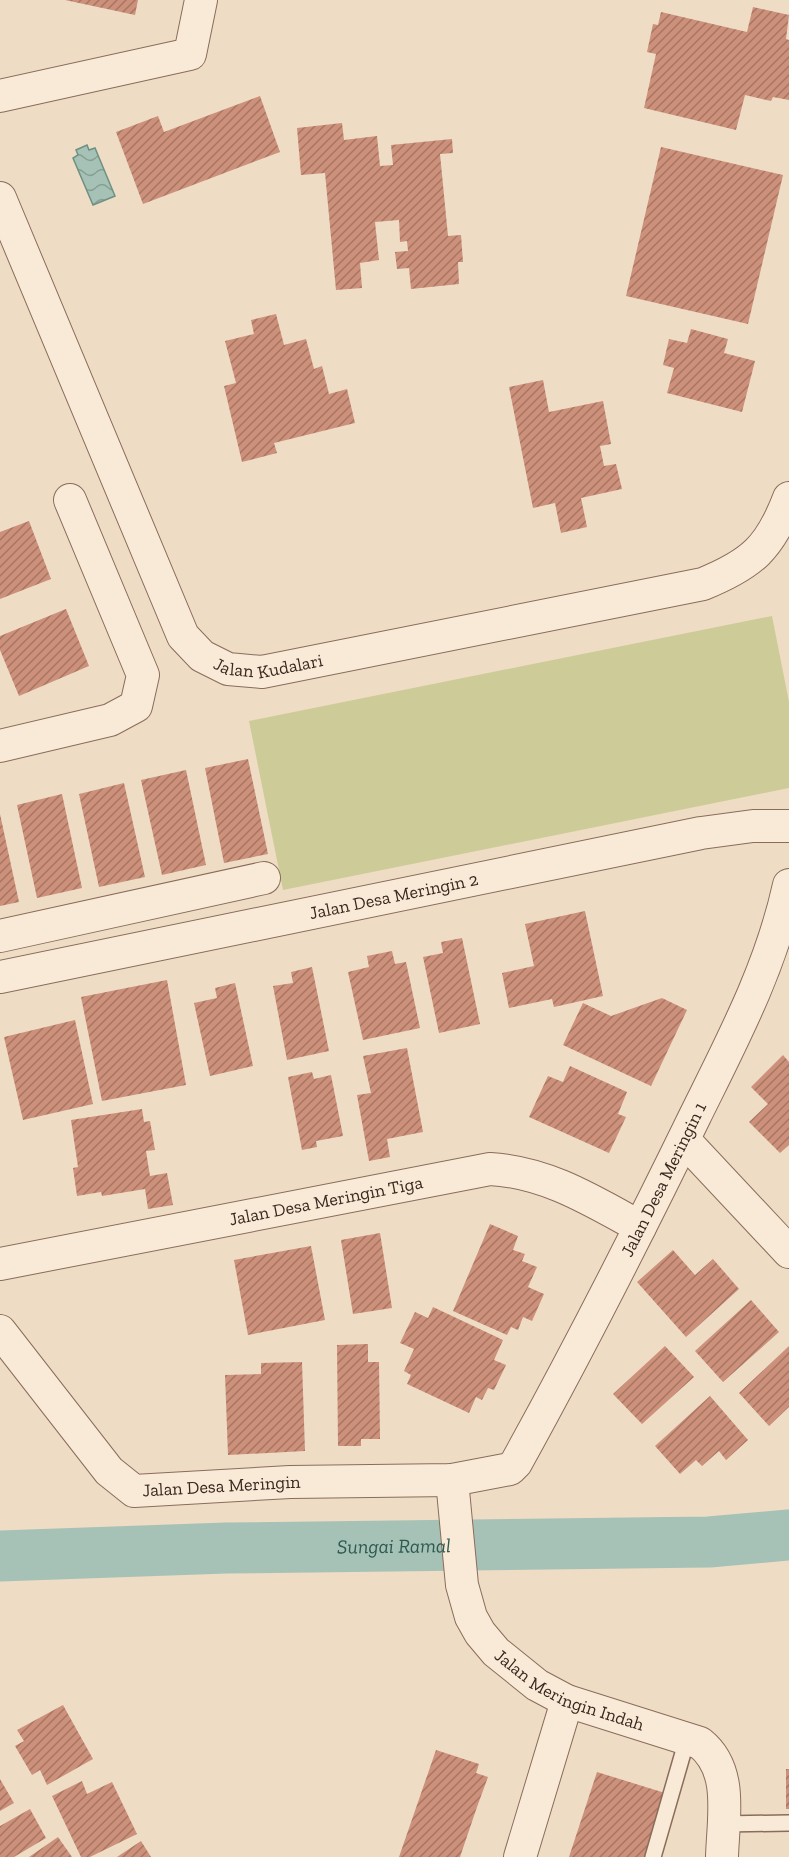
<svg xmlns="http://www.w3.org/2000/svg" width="789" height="1857" viewBox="0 0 789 1857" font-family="'Zilla Slab',serif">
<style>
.grass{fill:#cdcb98}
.water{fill:url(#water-waves);stroke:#6d9182;stroke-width:1.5}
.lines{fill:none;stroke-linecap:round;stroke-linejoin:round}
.river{stroke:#a6c2b6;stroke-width:51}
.building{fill:url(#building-hatch)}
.lane-casing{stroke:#8a6c5b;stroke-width:18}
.street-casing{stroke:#8a6c5b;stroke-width:34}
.lane{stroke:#f9ead8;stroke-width:15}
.street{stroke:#f9ead8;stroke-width:32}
.labels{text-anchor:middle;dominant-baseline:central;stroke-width:6;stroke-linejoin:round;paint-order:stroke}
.street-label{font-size:18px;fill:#3a281f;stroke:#f6e7d4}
.water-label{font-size:20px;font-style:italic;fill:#2e5a50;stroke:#f6e7d4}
</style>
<defs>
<pattern id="water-waves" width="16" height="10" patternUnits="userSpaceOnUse" patternTransform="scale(1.5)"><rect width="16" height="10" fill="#a6c2b6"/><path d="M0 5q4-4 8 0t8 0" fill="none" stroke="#889e93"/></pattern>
<pattern id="building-hatch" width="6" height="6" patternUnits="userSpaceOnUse" patternTransform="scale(1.5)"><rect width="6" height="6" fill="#cd907a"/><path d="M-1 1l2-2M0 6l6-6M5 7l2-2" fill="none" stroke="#a77663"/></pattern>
</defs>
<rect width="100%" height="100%" fill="#efdcc5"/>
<!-- grass -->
<path class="grass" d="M772 616 789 702V788L283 890 249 721Z"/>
<!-- water -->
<path class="water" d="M87 145 89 150 95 148 115 196 93 205 73 158 78 155 76 150Z"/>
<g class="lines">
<!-- river -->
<path class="river" id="s1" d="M0 1556 226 1548 709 1542 789 1535"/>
</g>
<!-- building -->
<path class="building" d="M65 0H138L135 15Z
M753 7 789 15 786 39 789 40V100L773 97 771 101 745 95 736 130 644 108 656 54 647 52 653 24 658 25 661 12 747 32Z
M260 96 280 152 143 204 116 132 158 116 164 132Z
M342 123 344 140 377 136 380 166 393 165 391 145 452 139 453 153 440 154 448 236 461 235 463 262H458L459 284 411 289 409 268 397 269 395 252 408 251 407 241 400 242 399 220 375 222 379 260 360 263 362 288 336 290 325 173 301 175 297 128Z
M661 147 783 175 748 324 626 296Z
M276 314 284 345 306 339 314 369 322 366 329 394 347 389 355 423 274 443 277 453 242 462 224 386 236 383 225 341 254 334 251 320Z
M691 329 728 339 724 353 755 361 742 412 667 393 674 368 663 365 669 339 687 343Z
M543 380 549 412 603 401 611 444 600 446 604 466 616 464 622 489 581 498 587 527 561 533 555 503 533 508 509 387Z
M29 521 51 579 0 599V532Z
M66 609 89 666 19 696 0 650V636Z
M248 759 268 854 224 863 205 768Z
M186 770 206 865 162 875 141 780Z
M124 783 145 877 99 887 79 794Z
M62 794 82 888 37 898 17 805Z
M0 814 19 902 0 906Z
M585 911 603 996 554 1007 552 999 509 1008 502 973 534 966 525 924Z
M462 938 480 1024 439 1033 423 957 443 953 441 942Z
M392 951 395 964 406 962 420 1028 363 1040 348 972 369 967 367 956Z
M312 967 329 1051 287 1060 273 986 293 983 291 972Z
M167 980 186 1085 102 1101 81 997Z
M235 983 253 1066 210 1076 194 1003 217 998 215 988Z
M662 998 687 1010 651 1086 563 1045 583 1003 611 1016Z
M75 1020 93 1104 23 1120 4 1037Z
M407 1048 423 1132 387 1139 390 1157 369 1161 357 1095 371 1093 363 1056Z
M783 1055 789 1062V1145L780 1153 749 1122 768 1104 751 1087Z
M570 1066 627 1092 618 1114 626 1117 609 1153 529 1117 548 1076 563 1082Z
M312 1072 314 1079 331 1075 343 1136 316 1141 317 1147 302 1150 288 1077Z
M142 1109 144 1122 150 1121 155 1150 146 1151 150 1176 167 1173 173 1205 148 1209 145 1189 102 1196 101 1192 77 1196 73 1168 78 1167 71 1120Z
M490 1224 518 1236 513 1250 525 1254 522 1261 537 1267 528 1287 544 1294 532 1321 523 1317 518 1330 511 1327 507 1335 453 1311Z
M380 1233 392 1308 353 1314 341 1240Z
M311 1246 325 1320 248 1335 234 1260Z
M673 1250 695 1275 713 1259 739 1289 686 1337 637 1282Z
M751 1300 779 1332 723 1382 695 1351Z
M433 1307 503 1340 494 1360 506 1365 494 1390 488 1388 482 1400 476 1397 469 1413 407 1384 411 1375 404 1371 414 1349 400 1343 415 1312 428 1318Z
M368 1344V1362H379L380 1439H361V1446H338L337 1345Z
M665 1346 694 1377 642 1424 613 1394Z
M789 1346V1407L769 1426 739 1393Z
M302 1362 305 1451 228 1455 225 1375 261 1374V1363Z
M710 1396 748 1440 726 1460 719 1451 702 1466 696 1460 680 1474 655 1446Z
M63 1705 93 1759 47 1785 40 1770 32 1775 15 1746 24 1741 17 1730Z
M436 1750 479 1764 476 1773 488 1777 477 1807 460 1857H399Z
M786 1769H789V1809H786Z
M597 1772 665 1793 645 1857H569Z
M0 1779 14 1803 0 1811Z
M82 1781 87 1794 112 1782 137 1834 90 1857H81L52 1796Z
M30 1809 46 1838 14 1857H0V1826Z
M58 1837 72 1857H29Z
M141 1841 151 1857H117Z"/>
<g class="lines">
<!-- lane casing -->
<g class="lane-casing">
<path id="lane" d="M722 1824 789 1823
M653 1857 687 1739"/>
</g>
<!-- street casing -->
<g class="street-casing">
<g id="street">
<path d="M0 96 190 54 201 0"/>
<path id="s2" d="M0 198 183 636 202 656 228 669 262 672 703 584C752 564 770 548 789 498"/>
<path d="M0 746 110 720 136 706 143 675 70 500"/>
<path d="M0 936 264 878"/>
<path id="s3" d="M0 977 701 833 753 826H789"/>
<path d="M684 1140 789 1252"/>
<path id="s4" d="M0 1264 490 1169C546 1172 591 1200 640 1227"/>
<path id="s5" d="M0 1331 109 1471 134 1491 290 1482 452 1480 510 1469 516 1463C579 1349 638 1233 695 1116 732 1041 771 968 789 885"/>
<path id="s6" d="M452 1480 462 1585 471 1617 480 1633 496 1652 537 1685 567 1701 700 1743C734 1770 723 1818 722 1857"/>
<path d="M520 1857 567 1701"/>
</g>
</g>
<!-- lane -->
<use href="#lane" class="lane"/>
<!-- street -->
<use href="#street" class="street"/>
</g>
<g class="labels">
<!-- street labels -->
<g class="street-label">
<text stroke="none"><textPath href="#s2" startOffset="572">Jalan Kudalari</textPath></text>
<text stroke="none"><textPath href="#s3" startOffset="402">Jalan Desa Meringin 2</textPath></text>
<text stroke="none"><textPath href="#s5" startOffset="915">Jalan Desa Meringin 1</textPath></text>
<text stroke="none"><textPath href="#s4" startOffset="332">Jalan Desa Meringin Tiga</textPath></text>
<text stroke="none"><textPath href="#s5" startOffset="297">Jalan Desa Meringin</textPath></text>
<text stroke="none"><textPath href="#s6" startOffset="266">Jalan Meringin Indah</textPath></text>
</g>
<!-- water labels -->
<g class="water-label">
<text stroke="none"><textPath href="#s1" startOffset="394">Sungai Ramal</textPath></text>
</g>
</g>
</svg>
